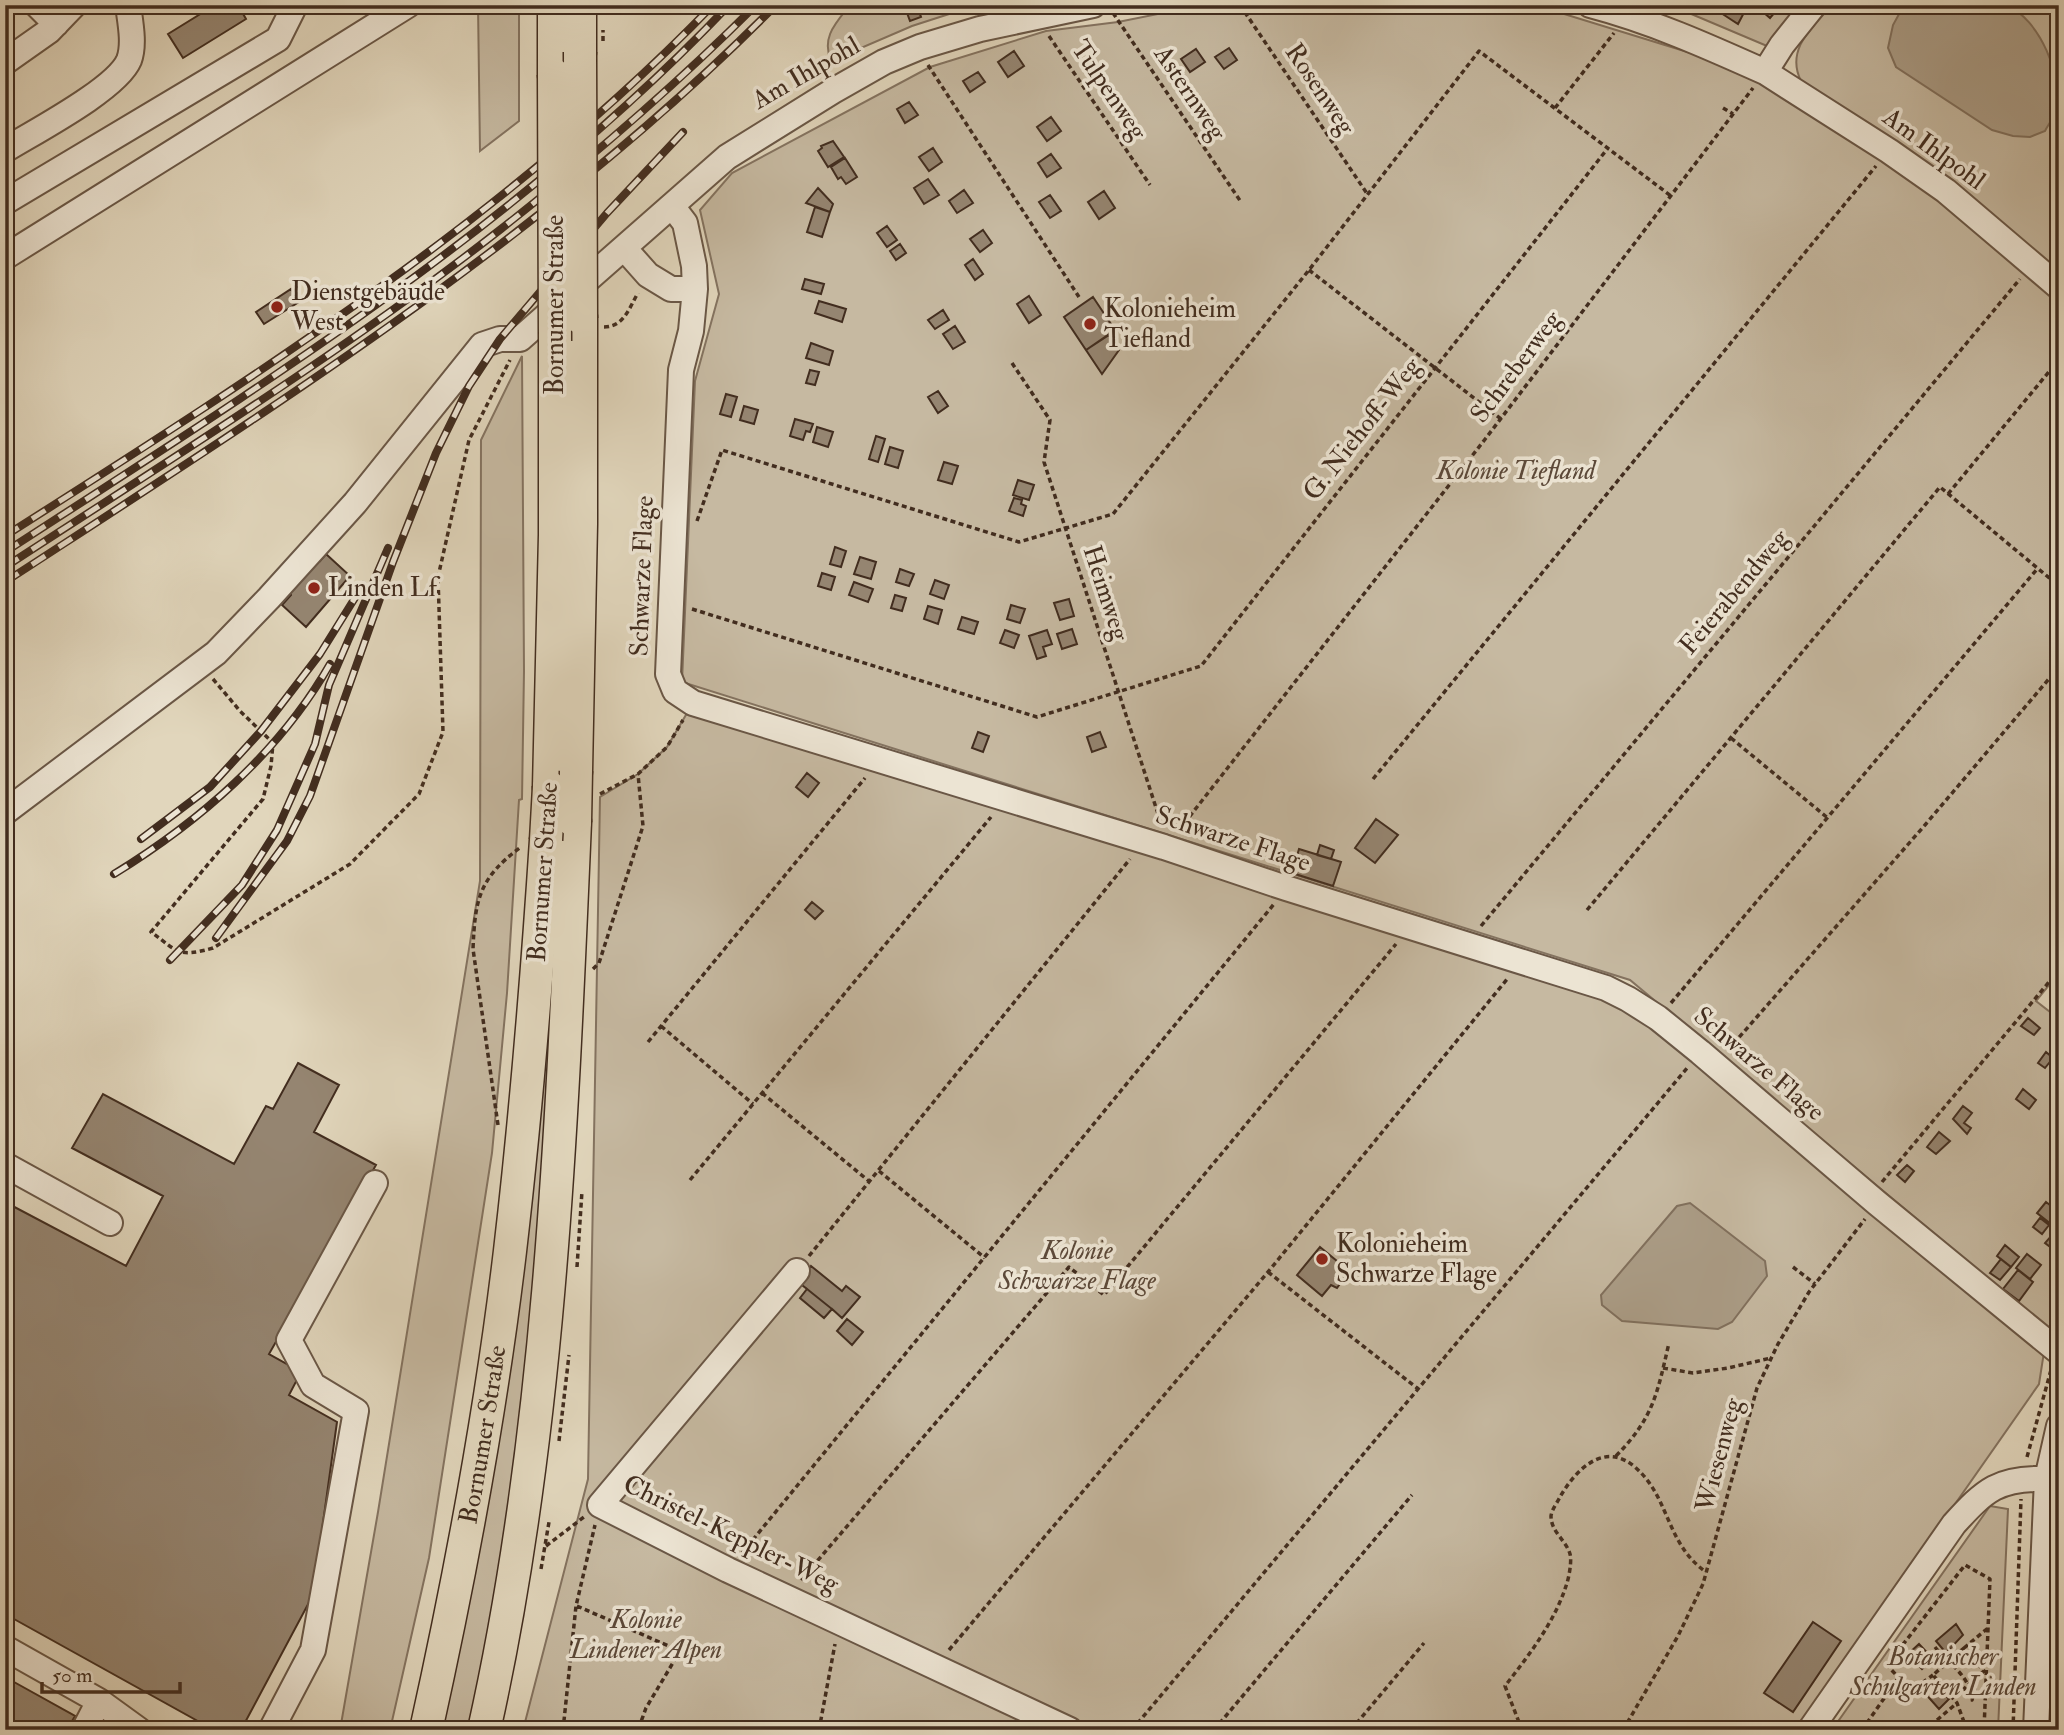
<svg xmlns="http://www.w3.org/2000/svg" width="2064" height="1735" viewBox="0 0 2064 1735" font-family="'IM FELL Double Pica',serif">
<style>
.green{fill:#c6b9a1;stroke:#847360;stroke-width:2}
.water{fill:#ab9d87;stroke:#81705d;stroke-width:2}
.building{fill:#958571;stroke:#422d1f;stroke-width:2}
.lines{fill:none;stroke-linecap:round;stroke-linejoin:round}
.minor-casing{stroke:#6a5746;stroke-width:28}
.major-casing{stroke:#422d1f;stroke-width:35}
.path{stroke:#422d1f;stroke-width:3.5;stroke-dasharray:5 3.5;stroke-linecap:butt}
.minor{stroke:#ece4d3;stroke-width:24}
.major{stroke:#e1d6bc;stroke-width:32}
.rail-casing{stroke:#422d1f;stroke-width:8}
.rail{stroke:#ece4d3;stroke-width:5;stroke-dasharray:16;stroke-linecap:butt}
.major-bridge-casing{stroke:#422d1f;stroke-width:35;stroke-linecap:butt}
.path-bridge{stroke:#422d1f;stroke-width:3.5;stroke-dasharray:5 3.5;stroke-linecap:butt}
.major-bridge{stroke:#e1d6bc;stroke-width:32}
.poi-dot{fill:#8f2418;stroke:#ece4d3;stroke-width:2.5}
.labels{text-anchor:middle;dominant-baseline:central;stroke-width:7;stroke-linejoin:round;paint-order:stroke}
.street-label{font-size:26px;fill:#422d1f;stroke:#ece4d3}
.poi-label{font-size:26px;fill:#422d1f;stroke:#ece4d3;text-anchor:start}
.park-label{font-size:26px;font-style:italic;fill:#5c4939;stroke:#ece4d3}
</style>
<rect width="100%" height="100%" fill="#e1d6bc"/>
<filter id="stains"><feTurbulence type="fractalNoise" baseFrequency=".00286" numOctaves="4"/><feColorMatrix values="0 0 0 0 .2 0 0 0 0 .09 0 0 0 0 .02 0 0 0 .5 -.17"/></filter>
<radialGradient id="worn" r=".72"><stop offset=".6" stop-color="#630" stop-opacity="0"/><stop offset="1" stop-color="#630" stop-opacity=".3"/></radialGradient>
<!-- green -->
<path class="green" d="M478 5H519V121L480 151Z
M850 5H977L912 26 831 61C821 37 836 23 850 5Z
M1173 5H1535L1746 70 1942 197 2059 300V973L2036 1001 2059 1019V1330L2056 1335 1630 980 682 682 695 381 719 294 700 210 732 173 930 67 1046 31 1118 22 1173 11Z
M1670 5H1801L1767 46Z
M1832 5H2059V271L1968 196 1801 81C1785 49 1813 27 1832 5Z
M522 356 524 671 522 799 519 800 507 993 492 1153 429 1558 390 1730H340L378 1512 480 881 481 440Z
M693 703 1606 988 2044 1352 2039 1384 1797 1730H523L588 1479 600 797 638 774 667 747Z
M560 838 549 1129 523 1426 475 1730H439Z
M1990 1506 2008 1509 1998 1730H1832Z"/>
<!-- water -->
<path class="water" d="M1904 5H2006C2040 19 2064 77 2055 112 2053 119 2048 125 2045 131L2030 137 2013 136 1992 130 1896 67 1888 48 1893 25Z
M1690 1203 1765 1261 1767 1276 1732 1322 1718 1329 1622 1321 1602 1305 1601 1295 1677 1206Z"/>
<!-- building -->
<path class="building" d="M215 5H238L246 19 183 58 168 34Z
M1725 5H1748L1738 24 1721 13Z
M1755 5H1781L1770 18Z
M917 6 921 17 910 21 906 10Z
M1229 48 1237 60 1224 69 1215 57Z
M1196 49 1205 62 1190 72 1181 59Z
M1014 51 1024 66 1008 77 998 62Z
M978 72 985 82 970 92 963 81Z
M909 102 918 115 905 123 897 109Z
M1051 117 1061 131 1047 141 1037 127Z
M833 141 844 157 828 167 818 151 822 148 821 146Z
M933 148 942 162 929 171 919 157Z
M1051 154 1061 168 1047 177 1038 163Z
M845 158 857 177 846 184 841 177 838 179 831 167Z
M928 179 939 195 924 204 914 188Z
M818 188 833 204 830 212 806 203Z
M964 190 973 203 957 213 949 201Z
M1104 191 1115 208 1099 219 1088 202Z
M1050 195 1061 211 1050 218 1039 202Z
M815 207 830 212 822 237 807 232Z
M887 226 897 240 887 247 877 233Z
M983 230 992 243 980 252 970 239Z
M900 244 906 253 896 260 890 251Z
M973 259 983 274 975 280 965 265Z
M805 279 824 284 821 294 802 289Z
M291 289 299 302 264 324 256 312Z
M1029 296 1041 315 1029 323 1017 304Z
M1093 297 1115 330 1086 350 1064 317Z
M819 301 846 309 842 322 815 313Z
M943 310 949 320 935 329 928 320Z
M955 326 965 342 953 349 943 334Z
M1109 335 1119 350 1102 374 1086 350Z
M811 343 833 351 829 365 806 358Z
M810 370 819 372 815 385 806 383Z
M938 391 948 406 938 413 928 397Z
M726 394 737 397 731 417 720 414Z
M744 406 758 410 754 424 740 420Z
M795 419 813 424 810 432 806 431 803 440 790 436Z
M817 427 833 432 828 447 813 442Z
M876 436 885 439 878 462 869 459Z
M890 447 903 451 898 468 885 464Z
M944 462 958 466 952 484 938 480Z
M1018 480 1034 485 1029 500 1013 495Z
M1014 498 1022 500 1021 504 1026 506 1023 516 1009 511Z
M835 547 846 551 841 567 830 564Z
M326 554 350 576 306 627 282 605 291 595 286 581 309 556 320 561Z
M860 557 876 562 871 579 854 574Z
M900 569 914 574 909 586 896 582Z
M822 573 835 577 831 590 818 586Z
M935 580 949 585 944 599 930 594Z
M854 582 873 589 868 602 849 595Z
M895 595 906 598 902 611 891 608Z
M1069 599 1074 616 1060 620 1054 603Z
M1011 605 1025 609 1020 623 1007 619Z
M928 606 942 610 938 624 924 619Z
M962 617 978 622 974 634 958 629Z
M1072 629 1077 644 1062 649 1057 634Z
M1005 630 1019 635 1014 648 1000 643Z
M1047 630 1052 644 1043 647 1046 656 1037 659 1029 636Z
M978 732 989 736 983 752 972 748Z
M1100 732 1106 747 1092 752 1087 737Z
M807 773 819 783 808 797 796 787Z
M1376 819 1398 835 1375 863 1355 848Z
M1320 845 1334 850 1331 859 1317 855Z
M1299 849 1341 862 1333 886 1292 873Z
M812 902 823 911 815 919 805 910Z
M2028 1018 2040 1028 2034 1035 2021 1026Z
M2046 1052 2053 1058 2045 1068 2038 1063Z
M298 1063 339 1085 314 1132 376 1165 269 1354 301 1372 289 1395 337 1422 313 1595 241 1730H214L5 1614V1202L126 1266 163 1196 72 1148 103 1094 234 1164 266 1106 273 1109Z
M2023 1089 2036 1100 2029 1109 2016 1099Z
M1963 1106 1972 1113 1964 1123 1971 1128 1967 1134 1953 1119Z
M1939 1132 1950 1141 1936 1154 1927 1147Z
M1907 1165 1914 1171 1905 1182 1897 1175Z
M2046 1202 2059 1212 2051 1224 2037 1213Z
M2040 1218 2049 1225 2042 1234 2033 1227Z
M2052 1235 2059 1240 2053 1249 2045 1243Z
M2005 1245 2019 1257 2011 1267 1997 1256Z
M1320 1247 1349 1271 1337 1288 1331 1285 1322 1296 1297 1275Z
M2027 1254 2041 1265 2030 1279 2016 1268Z
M2001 1259 2011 1267 2000 1280 1990 1273Z
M811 1266 842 1291 846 1286 860 1297 842 1318 832 1309 824 1318 800 1298 807 1289 798 1282Z
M2018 1270 2033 1282 2019 1301 2003 1289Z
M807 1289 832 1309 824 1318 800 1298Z
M847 1319 863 1332 852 1345 837 1331Z
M1813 1622 1841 1641 1793 1712 1764 1693Z
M1956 1624 1963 1635 1946 1653 1936 1641Z
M1919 1644 1933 1659 1922 1669 1908 1654Z
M5 1677 75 1716 67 1730H5Z
M1933 1682 1949 1699 1939 1709 1923 1691Z"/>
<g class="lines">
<!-- minor casing -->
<g class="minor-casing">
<path id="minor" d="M37 5 56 24
M1590 5C1651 21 1707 46 1765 72L1782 45 1814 5
M5 62 49 31 74 5
M1765 72 1889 151 1946 191 2059 287
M5 150C34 132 117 89 129 60 135 44 130 21 128 5
M5 202 278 39 295 5
M672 206 685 223 694 266 695 289 691 331 681 370 668 674 675 691 693 703 1164 847 1286 888 1606 988 1628 999 1658 1018 1700 1052 1877 1203 2059 1352
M624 248 648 275 671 289H695
M5 257 408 5
M5 812 216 653 269 598 355 503 482 345 500 339H520L727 157 833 91 884 62 920 47 980 29 1093 5
M5 1165 110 1223
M797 1271 600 1505 728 1570 1070 1730
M5 1648 99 1701 139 1730
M84 1730 99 1701
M271 1730 313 1650 356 1411 313 1385 289 1340 375 1183
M1810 1730 1954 1524C1985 1490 1999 1477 2047 1479
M2036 1730 2047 1479 2059 1426"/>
</g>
<!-- major casing -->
<g class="major-casing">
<g id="major">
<path d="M554 5V75"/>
<path d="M580 52V5"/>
<path d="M576 771 581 524V318"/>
<path d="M549 787 555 535V341"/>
<path id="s1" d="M426 1730C461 1572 491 1412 510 1251 526 1114 537 978 546 840"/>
<path d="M484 1730C550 1435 562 1123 575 822"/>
</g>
</g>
<!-- path -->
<path class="path" d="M1240 5 1368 195
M1113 13 1241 202
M1049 36 1150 185
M2055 63 2059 60
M928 65 1079 297
M1555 108 1614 33
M1723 108 1733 114
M1309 270 1501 419
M604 327C624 327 629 308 638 293
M1012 363 1050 420 1044 462 1161 823
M1948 494 2057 362
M697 521 722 450 1019 542 1113 514 1309 270 1479 51 1671 196
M692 609 1037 717 1201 666 1608 148
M213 679 240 711 273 743 271 766 263 799 151 932C179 952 177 958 213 948L350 864 419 794 443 732 438 577 469 440 510 360
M1731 738 1829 819
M1373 779 1876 166
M600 794 638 774 667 747 683 720
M1179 830 1486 438 1753 88
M1587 910 1940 487 2059 586
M1481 926 2020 279
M593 969 599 963 643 826 638 774
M1671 1003 2038 568
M661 1026 753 1104
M648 1042 865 778
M1728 1050 1925 825 2059 667
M762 1093 870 1182
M498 1125 473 949C475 899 479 878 521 847
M879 1171 985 1258
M690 1180 991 817
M1882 1182 2059 970
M809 1256 1130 859
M577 1267 582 1191
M1793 1267 1815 1284
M1268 1272 1417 1388
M1663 1368 1693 1373 1728 1368 1771 1358
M559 1441 569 1355
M1616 1456C1654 1417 1657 1394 1669 1343
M2027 1457 2051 1370
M546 1546 584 1517
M742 1553 1274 904
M541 1569 549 1522
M801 1580 1069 1267 1104 1295 1396 944
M577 1606 680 1651 646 1708 638 1730
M1935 1647C1946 1661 1961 1670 1968 1685
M1964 1648 1988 1628
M949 1650 1268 1272 1508 978
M1886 1664 1911 1691 1933 1675
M1887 1665 1965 1565 1990 1579 1984 1730
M1937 1720 1957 1703
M563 1730 576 1606 595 1525
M819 1730 835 1644
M1132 1730 1688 1067
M1214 1730 1412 1495
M1351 1730 1424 1643
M1522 1730 1505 1686C1529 1655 1554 1623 1566 1586 1569 1578 1572 1561 1570 1554 1566 1540 1551 1532 1551 1516 1552 1509 1557 1503 1560 1497 1576 1469 1605 1440 1636 1468 1670 1498 1666 1544 1706 1572
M1623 1730 1678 1636 1703 1584 1757 1388 1778 1344 1809 1292 1865 1219
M1862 1730 1899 1677
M1967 1730 1957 1703 1933 1675 1964 1648 1984 1671C1977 1677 1970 1683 1963 1690L1972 1700 1978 1676
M2013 1730 2021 1499"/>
<!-- minor -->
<use href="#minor" class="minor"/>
<!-- major -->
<use href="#major" class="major"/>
<!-- rail casing -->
<g class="rail-casing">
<path id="rail" d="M5 536C253 378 507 218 713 5
M5 552C259 387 519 226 729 5
M5 567C172 458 344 352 501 229 590 159 676 85 756 5
M5 582C275 406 548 235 776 5
M141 839 210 787 261 731 320 654 363 585
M114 874C199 822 280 752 330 664
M216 938 287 841 310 796 393 562 436 453 469 386 500 339 607 213 683 132
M170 960 242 885 277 830 315 744 329 685 388 548"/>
</g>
<!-- rail -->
<use href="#rail" class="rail"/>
<!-- major-bridge casing -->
<g class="major-bridge-casing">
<path id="major-bridge" d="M580 52 581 318
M554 75 555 341
M575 822 576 771
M546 840 549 787"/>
</g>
<!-- path-bridge -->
<path class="path-bridge" d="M603 41V30"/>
<!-- major-bridge -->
<use href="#major-bridge" class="major-bridge"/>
</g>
<!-- markers -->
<g class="poi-dot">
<circle cx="277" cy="307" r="7"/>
<circle cx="1090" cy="324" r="7"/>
<circle cx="314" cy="588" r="7"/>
<circle cx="1322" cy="1259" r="7"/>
</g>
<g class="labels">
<!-- street labels -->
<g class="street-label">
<text transform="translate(806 73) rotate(-30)">Am Ihlpohl</text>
<text transform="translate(1320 89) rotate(56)">Rosenweg</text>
<text transform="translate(1109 90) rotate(56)">Tulpenweg</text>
<text transform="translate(1190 93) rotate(56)">Asternweg</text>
<text transform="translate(1934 149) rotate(36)">Am Ihlpohl</text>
<text transform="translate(555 305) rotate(-90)">Bornumer Straße</text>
<text transform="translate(1516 367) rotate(-53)">Schreberweg</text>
<text transform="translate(1362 429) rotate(-52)">G. Niehoff-Weg</text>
<text transform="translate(642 576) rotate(-88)">Schwarze Flage</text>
<text transform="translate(1734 592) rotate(-50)">Feierabendweg</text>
<text transform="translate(1106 593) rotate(72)">Heimweg</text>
<text transform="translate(1233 839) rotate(18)">Schwarze Flage</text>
<text transform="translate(543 872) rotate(-86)">Bornumer Straße</text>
<text transform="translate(1759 1064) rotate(40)">Schwarze Flage</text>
<text stroke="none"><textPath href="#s1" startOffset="301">Bornumer Straße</textPath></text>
<text transform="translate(1719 1455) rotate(-75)">Wiesenweg</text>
<text transform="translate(731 1534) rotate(26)">Christel-Keppler-Weg</text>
</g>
<!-- poi labels -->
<g class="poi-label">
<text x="291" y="292">Dienstgebäude<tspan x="291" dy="30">West</tspan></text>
<text x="1104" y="309">Kolonieheim<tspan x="1104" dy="30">Tiefland</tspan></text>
<text x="328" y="588">Linden Lf</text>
<text x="1336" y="1244">Kolonieheim<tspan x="1336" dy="30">Schwarze Flage</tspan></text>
</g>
<!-- park labels -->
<g class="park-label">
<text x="1516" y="471">Kolonie Tiefland</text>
<text x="1077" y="1251">Kolonie<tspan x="1077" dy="30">Schwarze Flage</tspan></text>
<text x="646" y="1620">Kolonie<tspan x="646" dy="30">Lindener Alpen</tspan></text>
<text x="1943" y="1657">Botanischer<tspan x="1943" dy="30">Schulgarten Linden</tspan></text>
</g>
</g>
<!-- margin -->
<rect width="2064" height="1735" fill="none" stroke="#e1d6bc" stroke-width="28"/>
<rect x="7" y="7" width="2050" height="1721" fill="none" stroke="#422d1f" stroke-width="3.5"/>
<rect x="14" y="14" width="2036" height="1707" fill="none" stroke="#422d1f" stroke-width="2"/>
<!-- scale -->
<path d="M42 1682v10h138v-10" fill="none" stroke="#422d1f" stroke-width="3.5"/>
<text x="52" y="1682" font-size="21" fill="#422d1f" stroke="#ece4d3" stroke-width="5" paint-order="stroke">50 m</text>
<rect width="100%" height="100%" filter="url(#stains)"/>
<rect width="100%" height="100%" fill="url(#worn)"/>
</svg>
